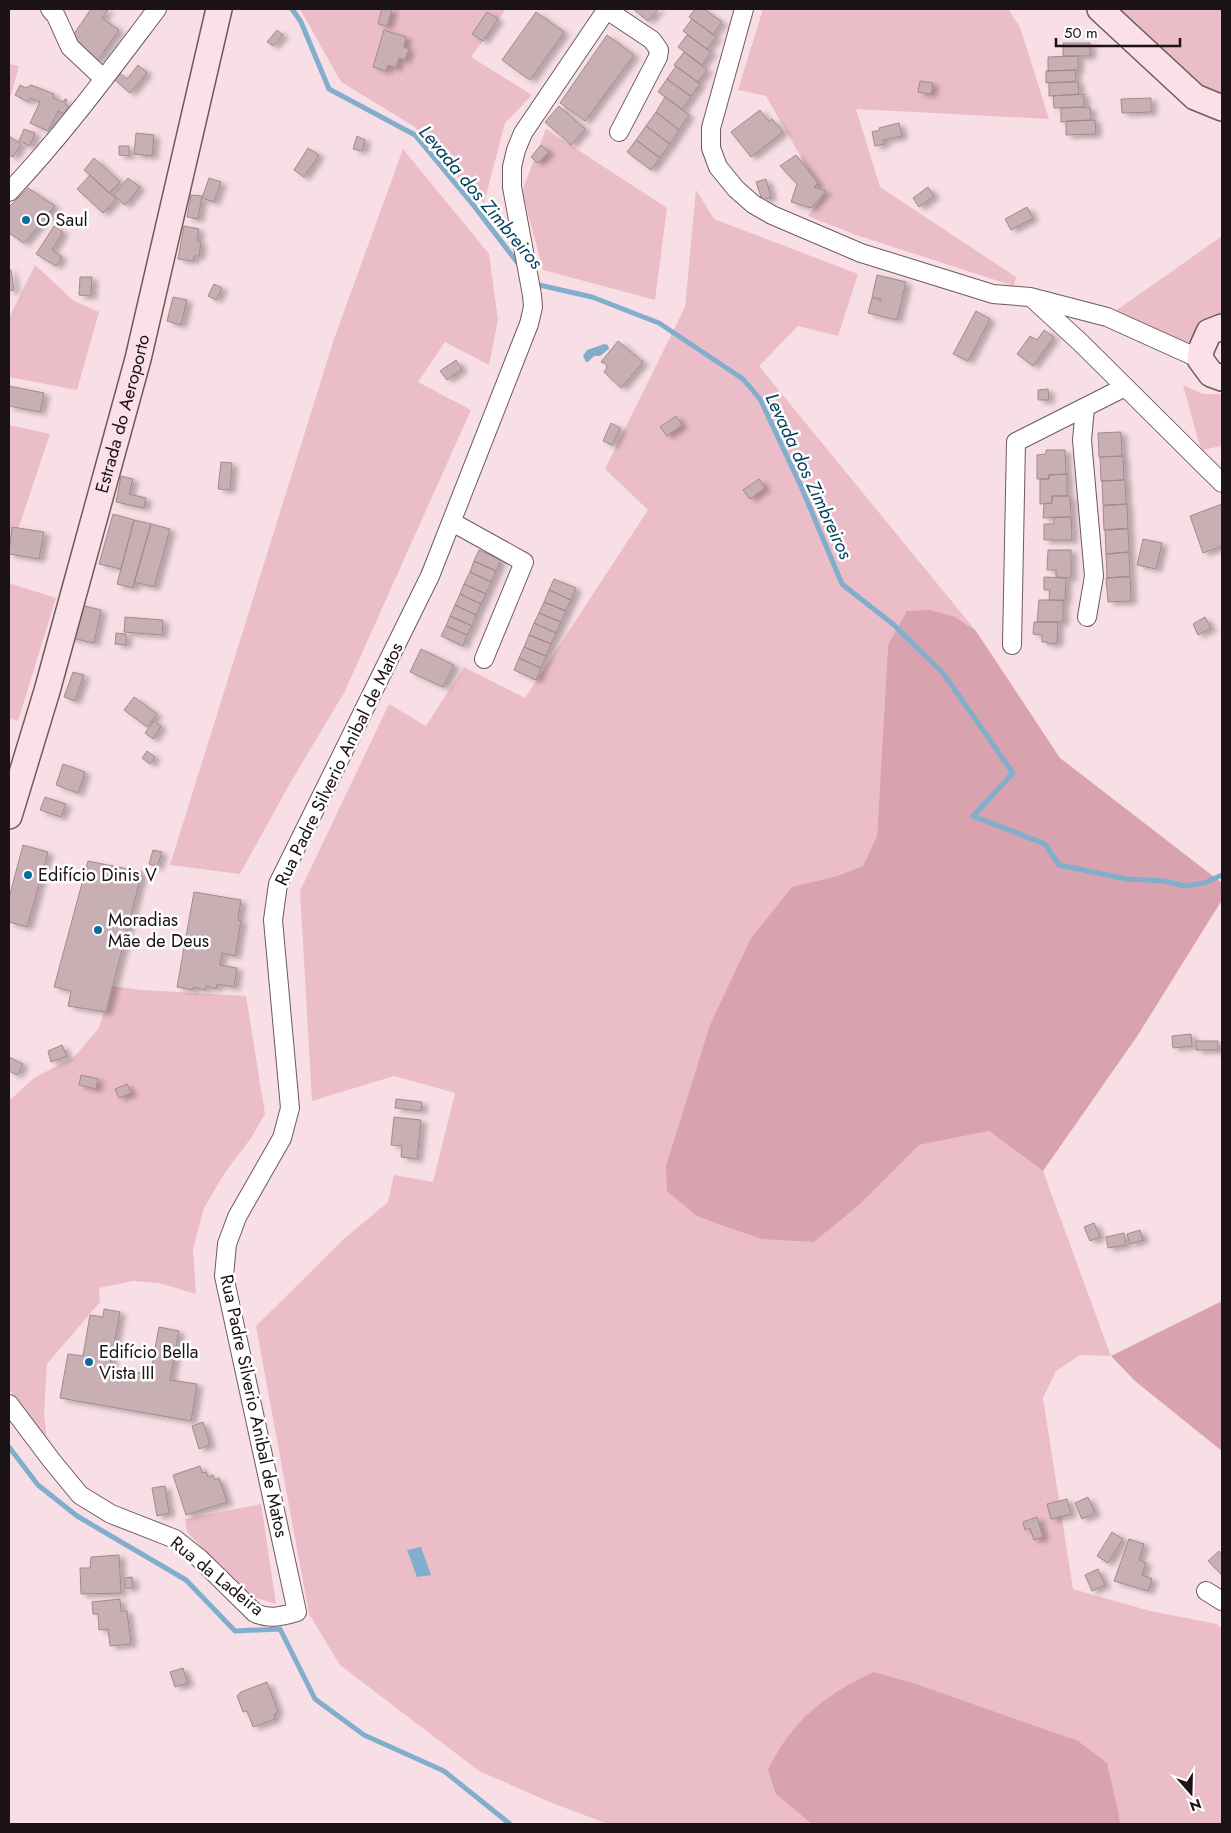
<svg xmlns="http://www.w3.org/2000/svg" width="1231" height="1833" viewBox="0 0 1231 1833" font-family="Jost,sans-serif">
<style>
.green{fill:#ebbdc8}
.forest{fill:#d8a2af}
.water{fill:#80aecc}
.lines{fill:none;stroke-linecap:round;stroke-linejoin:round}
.stream{stroke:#80aecc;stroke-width:5}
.building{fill:#c7afb4;stroke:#a18a8f;filter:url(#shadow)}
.minor-casing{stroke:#6e595e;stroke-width:20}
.secondary-casing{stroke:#6e595e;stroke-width:28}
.minor{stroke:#fff;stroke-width:18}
.secondary{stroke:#fbe0e7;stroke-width:25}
.poi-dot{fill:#0a6c9a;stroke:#fff;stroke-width:2}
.labels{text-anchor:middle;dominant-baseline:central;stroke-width:5;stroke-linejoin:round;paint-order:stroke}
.poi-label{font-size:18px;fill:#1a1214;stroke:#fff;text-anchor:start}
.street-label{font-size:18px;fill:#1a1214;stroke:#fff}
.water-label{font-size:19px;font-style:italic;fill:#003f5d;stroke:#fff}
</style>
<defs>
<filter id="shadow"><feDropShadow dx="5.5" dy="3" stdDeviation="2.5" flood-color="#0004"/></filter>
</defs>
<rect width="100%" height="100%" fill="#f8dfe5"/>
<!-- green -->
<path class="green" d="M300 9H506L471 57 532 95 505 123 484 203 443 163 415 127 341 82Z
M763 9H1008L1020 27 1049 119 856 109 880 187 1016 277 1014 286 856 235 808 216 823 196 766 96 738 90Z
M1111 9H1221L1222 14V100H1215Z
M9 64 19 66 9 102Z
M546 129 667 208 655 300 543 270 522 191Z
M403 149 489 254 498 320 489 365 445 342 418 382 471 410 345 691 289 785 240 874 170 865 334 339Z
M696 190 714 219 858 274 838 336 798 326 759 366 976 631 955 617 888 644 877 836 863 866 834 877 814 1242 858 1206 919 1145 989 1131 1043 1171 1111 1356 1080 1355 1056 1371 1043 1398 1073 1589 1150 1611 1217 1624 1222 1629V1824H608L552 1803 479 1771 340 1665 309 1614 256 1326 345 1238 388 1202 394 1175 433 1182 455 1093 394 1076 312 1101 300 891 389 704 426 726 464 667 525 698 648 510 605 469 685 307Z
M1222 236V318C1198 323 1195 332 1183 351L1107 317Z
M35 265 74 301 99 312 77 390 9 377V318Z
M1183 385 1203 394H1222V446L1201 450Z
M9 425 50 434 9 556Z
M9 583 56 598 18 721 9 718Z
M112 986 142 990 246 996 265 1114 251 1138 224 1174 204 1208 193 1249 196 1294 159 1283 133 1281 99 1288 100 1302 47 1364 44 1414 47 1440 9 1389V1101L34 1078 74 1057 99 1028Z
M261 1504 276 1604 247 1595 187 1532 185 1519Z"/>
<!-- forest -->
<path class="forest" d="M930 610 955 617 976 631 1060 758 1222 883V900L1138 1035 1043 1171 989 1131 919 1145 858 1206 814 1242 762 1239 724 1226 697 1216 667 1191 666 1166 710 1025 750 940 792 887 834 877 863 866 877 836 888 645 907 611Z
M1222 1301V1451L1135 1381 1111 1356Z
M874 1672 916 1684 1078 1741 1107 1763 1118 1811 1120 1824H812L776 1794 768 1770C792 1720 825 1695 874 1672Z"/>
<!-- water -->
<path class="water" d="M604 344 608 345 609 349 600 356H594L588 362H586L583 356 587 350Z
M421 1547 431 1575 417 1577 407 1550Z"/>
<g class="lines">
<!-- stream -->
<path class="stream" d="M292 9 301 22 329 89 415 135 474 206 520 266
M535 284 592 297 659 323 743 379 760 399 800 484 842 584 894 625 943 673 1013 773 973 816 1045 844 1059 865 1127 879 1164 881 1185 886 1204 883 1222 875
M9 1447 38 1485 77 1516 186 1580 235 1631 280 1629 315 1699 364 1735 444 1771 510 1824"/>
</g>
<!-- building -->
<path class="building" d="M91 9 108 10 102 18 119 30 97 61 69 41Z
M382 9H392L387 26 378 24Z
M633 9H659L648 21Z
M695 9H704L722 22 713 34 689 17Z
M487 12 498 19 483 41 472 34Z
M536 12 564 32 530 80 502 60Z
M692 19 716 37 707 49 683 31Z
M277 30 283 35 273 46 267 42Z
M384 30 406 37 404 47 409 49 405 60 399 58 396 68 388 65 386 71 373 67Z
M607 35 634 55 585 121 560 103Z
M687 35 711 52 702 65 678 47Z
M1063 43H1090V56H1063Z
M684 52 707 70 698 82 674 65Z
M1078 56V70L1048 71V57Z
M138 65 147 73 130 93 114 79 120 73 127 79Z
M676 66 700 84 691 96 667 79Z
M1075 70 1076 81 1046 83V71Z
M667 79 691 97 682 109 658 92Z
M920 81 933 83 931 94 918 92Z
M1078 82 1079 94 1049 96V83Z
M20 85 26 88 31 85 54 94 53 98 63 102 65 99 67 100 65 104 68 106 64 114 58 111 48 131 30 123 40 102 30 98 28 102 15 95Z
M1084 94V107L1054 108 1053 96Z
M665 97 689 115 679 130 656 112Z
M1151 98V112L1122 113 1121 99Z
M559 106 585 129 571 145 545 122Z
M1090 107 1091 120 1061 122V108Z
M760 110 769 122 772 119 783 132 751 157 731 132Z
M656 112 679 130 670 144 646 126Z
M1095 120 1096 134 1066 135V121Z
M899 123 902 136 883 140 884 144 875 146 872 132 880 130 879 128Z
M646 126 670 144 660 158 636 140Z
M24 129 35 133 30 146 19 141Z
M136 133 154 135 152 156 134 154Z
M9 136 21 144 13 157 9 155Z
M357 136 365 140 362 151 353 149Z
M636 140 660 158 651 170 627 152Z
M541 145 549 152 538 163 531 157Z
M119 146H129V156L119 155Z
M308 148 319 155 304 177 294 170Z
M796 155 818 183 814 187 826 191 811 208 791 202 797 184 780 166Z
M94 158 120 182 109 193 84 170Z
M90 175 116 199 103 213 77 189Z
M128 178 140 187 125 205 114 195Z
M209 178 221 182 214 202 202 198Z
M766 179 771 197 762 200 756 182Z
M928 187 934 196 919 207 913 198Z
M28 188 55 206 24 243 9 233V207Z
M191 195 202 196 198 219 187 217Z
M1027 207 1033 218 1011 230 1005 219Z
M54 226 63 232 52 250 62 257 56 266 36 254Z
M184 226 199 229 197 241 201 242 199 256H194L193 261 178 259Z
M9 270H11L14 290 9 291Z
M877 275 906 282 897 320 868 313 872 298 881 301V299L872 297Z
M80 277H92L91 296 79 295Z
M214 284 222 288 216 300 208 296Z
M173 297 187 300 181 325 167 321Z
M976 311 990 319 968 361 953 354Z
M1044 330 1054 337 1033 366 1017 354 1030 336 1037 340Z
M618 341 643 362 621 388 604 372 607 368 606 364 601 362Z
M456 360 462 369 447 380 440 371Z
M9 386 44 393 40 412 9 406Z
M1048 389 1049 400H1038V390Z
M676 416 682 425 667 436 660 427Z
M611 423 620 428 612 445 603 441Z
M1121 432 1122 456 1099 457 1098 433Z
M1046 450H1065L1066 474 1049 475V479H1037V455L1046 454Z
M1123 456 1124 480 1101 481 1100 457Z
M221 462 232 463 230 490 218 489Z
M1067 474V496H1052V503L1040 504V479H1049V475Z
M121 476 133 479 129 494 146 498 144 508 116 502Z
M759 479 765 488 750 499 743 490Z
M1125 480 1126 504 1103 505 1102 481Z
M1052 496H1070L1071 517 1043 518 1044 504 1052 503Z
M1127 504 1128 528 1104 530 1103 506Z
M1222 504V546L1203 553 1190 516Z
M113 514 134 520 121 569 99 564Z
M1054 517H1071L1072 540H1044V524H1054Z
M134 520 151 524 133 588 117 584Z
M151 524 170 529 154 587 134 582Z
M12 527 44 532 39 559 9 554Z
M1128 529 1129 552 1106 554 1105 530Z
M1143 539 1162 543 1156 569 1137 565Z
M479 550 501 560 496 571 474 561Z
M1048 550H1071V578L1056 577V570H1047Z
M1129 552 1130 576 1107 578 1106 554Z
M474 561 496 571 491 582 470 572Z
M470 572 491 582 486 594 464 584Z
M1044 577 1066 578 1065 601 1049 600 1050 590H1044Z
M1130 577 1131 601 1108 602 1106 578Z
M554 579 576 588 571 600 549 590Z
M464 584 486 594 481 604 460 594Z
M549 590 571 600 566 611 544 602Z
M460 594 481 604 476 615 455 605Z
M1039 600H1063V622H1037Z
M544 602 566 611 561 622 539 613Z
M76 604 101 610 94 643 68 637Z
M455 605 476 615 472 626 450 616Z
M539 613 561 622 556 633 534 623Z
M450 616 472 626 467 635 446 626Z
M125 617 163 620 162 635 124 632Z
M1205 617 1211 628 1198 635 1193 624Z
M1034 622H1058L1057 643 1048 644 1047 642H1042V635L1033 634Z
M534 623 556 633 551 644 529 635Z
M446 626 467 635 463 646 441 636Z
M116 633 126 634V645L115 644Z
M529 635 551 644 546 656 524 647Z
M524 647 546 656 541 668 519 658Z
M421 649 454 665 443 687 410 672Z
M519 658 541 668 536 680 514 670Z
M73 672 84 675 75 701 64 697Z
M134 697 157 714 147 727 124 710Z
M154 721 161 726 153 739 145 733Z
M147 751 155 757 150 764 142 758Z
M63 764 85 772 78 793 56 785Z
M45 797 66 804 61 817 40 810Z
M23 845 48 852 27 927 9 922V898Z
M153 850 162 852 157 867 149 864Z
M88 861 142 872 106 1012 68 1006 71 991 54 987Z
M194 892 241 900 238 920 241 921 235 956 222 953 220 965 237 968 234 987 217 984 216 989 206 986 205 990 194 987 193 990 177 987Z
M1191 1034 1192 1046 1173 1048 1172 1036Z
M1196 1041H1218V1050H1196Z
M62 1045 67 1056 51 1062 48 1051Z
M9 1057 23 1064 17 1075 9 1071Z
M81 1075 98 1079 96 1089 79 1085Z
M127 1084 131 1093 119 1098 115 1089Z
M396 1099 422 1102 421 1111 395 1108Z
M394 1117 421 1120 417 1159 401 1157 402 1146 391 1145Z
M1094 1223 1100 1237 1090 1241 1084 1227Z
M1140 1230 1143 1240 1130 1244 1127 1234Z
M1124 1233 1126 1245 1108 1248 1106 1237Z
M104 1309 120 1312 110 1367 150 1375 159 1327 179 1331 170 1380 197 1384 191 1421 60 1398 68 1354 83 1356 90 1315 103 1317Z
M203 1422 210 1445 199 1449 192 1426Z
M200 1466 202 1473 206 1472 208 1477 213 1475 215 1480 219 1478 227 1502 186 1515 173 1475Z
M165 1486 169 1513 157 1516 152 1488Z
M1088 1497 1095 1513 1082 1519 1075 1503Z
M1067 1499 1071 1514 1051 1519 1047 1504Z
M1037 1517 1043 1537 1034 1540 1030 1528 1025 1530 1023 1522Z
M1112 1532 1123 1539 1108 1563 1097 1556Z
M1129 1539 1144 1544 1139 1560 1146 1563 1142 1575 1152 1579 1148 1591 1114 1581Z
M1219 1551 1222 1555V1572L1221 1574 1208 1561Z
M119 1555 121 1593 81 1594 80 1568H90L91 1557Z
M1098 1569 1105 1585 1092 1591 1085 1575Z
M132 1577 133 1588H125L124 1578Z
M120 1599 121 1611H127L131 1644 110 1646 108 1629 99 1630 98 1614H93L92 1602Z
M183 1668 188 1683 175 1687 170 1672Z
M267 1682 278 1711 274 1715 275 1719 253 1727 247 1711 243 1712 237 1696 241 1692Z"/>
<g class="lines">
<!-- minor casing -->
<g class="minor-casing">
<path id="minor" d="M50 9 56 16 70 47 104 79
M744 9 711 128V148L718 167 736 189 753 204 772 215 861 253 993 294 1030 297 1107 317 1200 359
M607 10 652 40 659 50 658 57 619 132
M9 192C63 135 110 71 157 9
M1033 299 1081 343 1222 483
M1085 408 1082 440 1094 576 1087 617
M452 522 524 562 484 659
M1012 645 1016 442 1125 387
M9 1404 52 1461 80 1495 111 1514 175 1539 199 1558 255 1613C270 1620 282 1616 297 1612L224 1276 227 1244 237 1217 282 1138 290 1108 273 920 278 884 430 576 529 324 533 307 532 295 512 187V167L516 150 523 133 607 9
M1206 1591 1222 1601"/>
</g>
<!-- secondary casing -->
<g class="secondary-casing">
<g id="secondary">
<path d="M1100 9 1195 97 1222 108"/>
<path d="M1222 327 1209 332 1201 350 1200 359 1211 374 1222 378"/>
<path id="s1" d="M9 816 47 691 138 359 219 9"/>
</g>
</g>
<!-- minor -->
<use href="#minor" class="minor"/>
<!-- secondary -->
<use href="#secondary" class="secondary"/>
</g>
<!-- markers -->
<g class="poi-dot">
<circle cx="26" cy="220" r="5"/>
<circle cx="28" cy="875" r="5"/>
<circle cx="98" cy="930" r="5"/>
<circle cx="89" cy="1362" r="5"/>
</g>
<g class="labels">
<!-- poi labels -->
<g class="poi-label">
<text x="36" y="220">O Saul</text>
<text x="38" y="875">Edifício Dinis V</text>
<text x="108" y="920">Moradias<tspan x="108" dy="21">Mãe de Deus</tspan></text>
<text x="99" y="1352">Edifício Bella<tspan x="99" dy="21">Vista III</tspan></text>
</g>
<!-- street labels -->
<g class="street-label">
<text stroke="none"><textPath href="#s1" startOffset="418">Estrada do Aeroporto</textPath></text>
<text transform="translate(339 764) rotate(-64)">Rua Padre Silverio Anibal de Matos</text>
<text transform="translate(254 1406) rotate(78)">Rua Padre Silverio Anibal de Matos</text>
<text transform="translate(217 1576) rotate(39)">Rua da Ladeira</text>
</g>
<!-- water labels -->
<g class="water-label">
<text transform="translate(481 197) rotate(50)">Levada dos Zimbreiros</text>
<text transform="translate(809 476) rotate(65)">Levada dos Zimbreiros</text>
</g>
</g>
<!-- border -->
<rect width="1231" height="1833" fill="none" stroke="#1a1214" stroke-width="20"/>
<!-- north arrow -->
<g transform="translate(1191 1793) rotate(160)" stroke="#ffffff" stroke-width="4" paint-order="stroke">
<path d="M0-4L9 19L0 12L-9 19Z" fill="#1a1214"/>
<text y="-8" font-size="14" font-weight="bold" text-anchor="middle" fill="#1a1214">N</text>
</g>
<!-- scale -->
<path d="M1056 38v8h124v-8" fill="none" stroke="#1a1214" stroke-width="2.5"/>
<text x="1064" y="38" font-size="15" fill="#1a1214" stroke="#ffffff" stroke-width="4" paint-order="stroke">50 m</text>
</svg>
